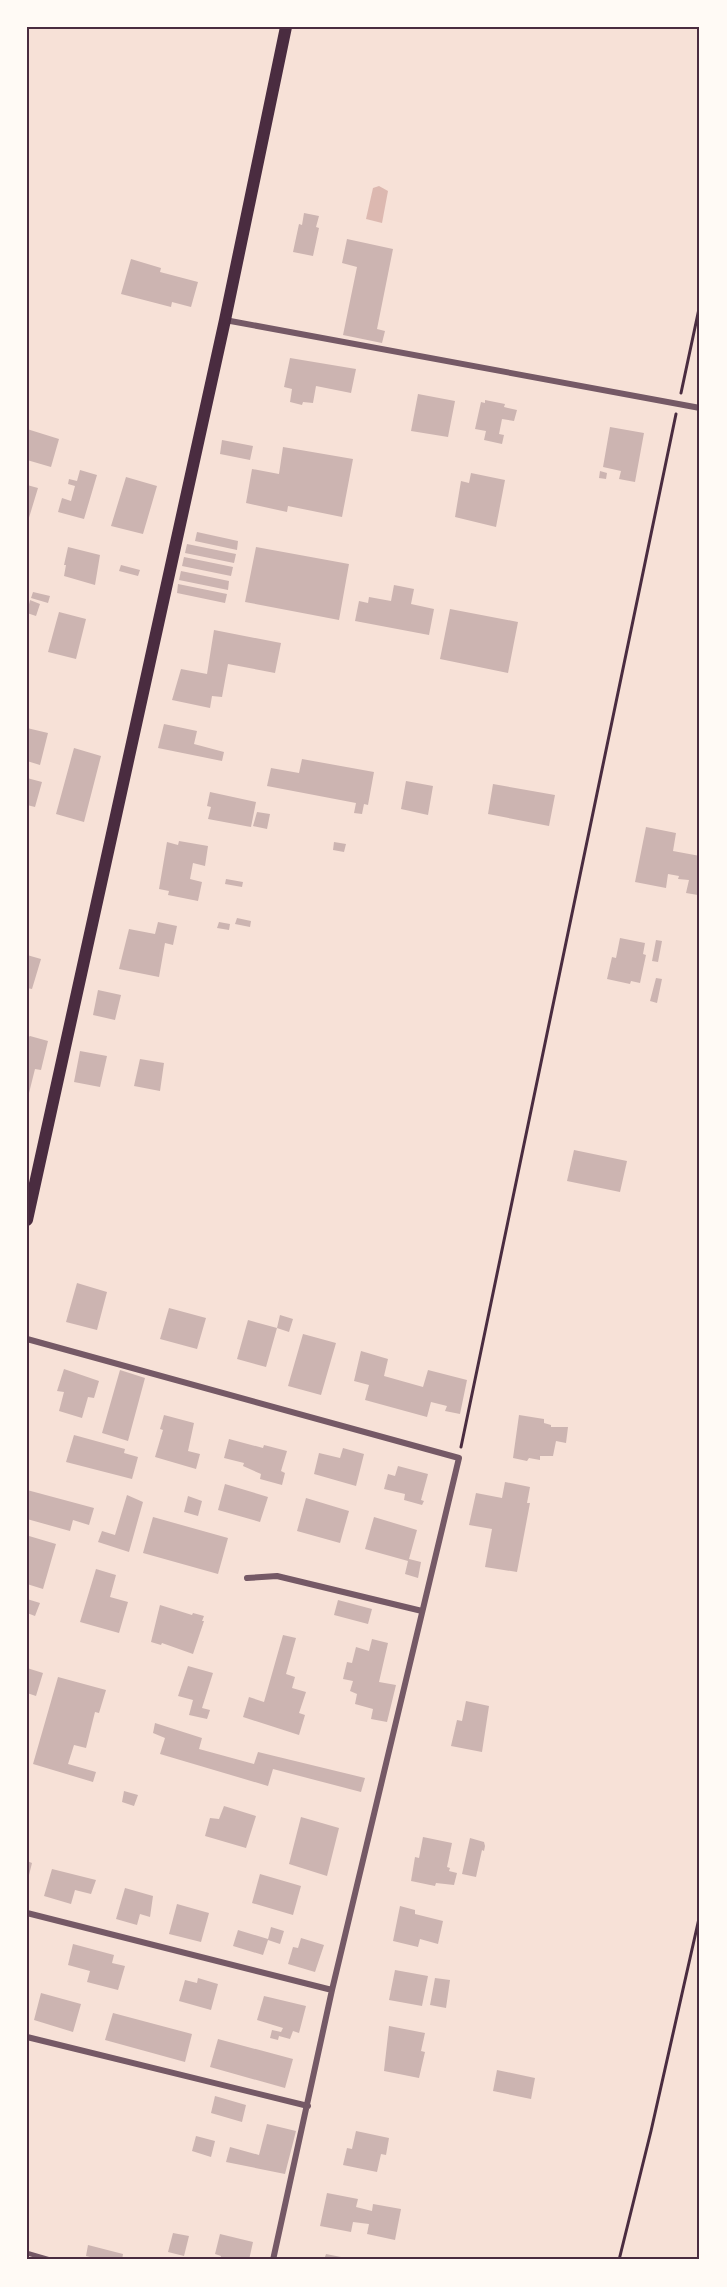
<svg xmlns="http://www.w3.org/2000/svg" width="727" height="2287" viewBox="0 0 727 2287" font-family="'Source Sans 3',sans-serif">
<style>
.water{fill:#dcb8b0}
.building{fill:#ccb4b1}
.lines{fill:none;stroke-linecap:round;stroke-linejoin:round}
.path{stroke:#4a2c40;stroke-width:3}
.service{stroke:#755966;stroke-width:4.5}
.minor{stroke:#755966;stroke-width:6}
.secondary{stroke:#4a2c40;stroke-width:12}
.neatline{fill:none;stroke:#4a2c40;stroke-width:2}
</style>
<rect width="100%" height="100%" fill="#f7e1d7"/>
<!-- water -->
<path class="water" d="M379 186 388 191 382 223 366 219 373 188Z"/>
<!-- building -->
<path class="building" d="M304 213 319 216 316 227 319 228 313 256 293 252 299 224 302 225Z
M347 239 393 249 377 329 385 331 382 343 343 335 357 267 342 263Z
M131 259 161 268 160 272 198 282 191 307 172 302 171 307 121 294Z
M290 358 356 369 351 393 316 386 313 403 303 402 302 405 290 402 292 389 284 387Z
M418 394 455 401 448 437 411 431Z
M485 400 505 404 504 407 517 410 514 421 502 419 499 434 504 435 502 444 484 440 486 431 475 429 481 402 485 403Z
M610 427 644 433 635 482 619 479 621 471 603 467Z
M27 429 59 439 51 467 27 460Z
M222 440 253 446 250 460 220 454Z
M283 447 353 459 342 517 288 506 287 512 246 503 252 469 279 474Z
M80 470 97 475 84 519 58 512 62 498 71 501 75 486 68 484 69 479 77 481Z
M600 471 607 473 606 479 599 478Z
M471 473 505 480 496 527 455 517 461 481 469 483Z
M126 477 157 486 143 534 111 526Z
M27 485 38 488 28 521H27Z
M197 532 238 541 237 550 195 541Z
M187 544 236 554 234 563 185 553Z
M68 547 100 555 95 585 64 576 66 565H64Z
M256 547 349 564 339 620 245 602Z
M184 557 233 567 231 576 182 566Z
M121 565 140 570 138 576 119 571Z
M181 571 229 581 228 590 179 580Z
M178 584 227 594 225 603 177 593Z
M394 585 414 589 411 604 434 609 429 635 355 621 359 601 368 603 369 597 391 601Z
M33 592 50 596 48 603 31 598Z
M30 600 40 604 36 616 27 613Z
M450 609 518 622 508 673 440 659Z
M59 612 86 619 76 659 48 652Z
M214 630 281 643 275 673 228 664 222 697 212 696 210 708 172 700 181 669 207 674Z
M164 724 197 731 194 744 224 752 222 761 158 748Z
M27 728 48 733 40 765 27 761Z
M74 748 101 756 84 822 56 814Z
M302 759 374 772 368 805 364 804 362 814 354 813 356 803 267 786 271 768 299 773Z
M27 778 42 782 35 807 27 805Z
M406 781 433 786 428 815 401 809Z
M493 784 555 795 549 826 488 814Z
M210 792 256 802 251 827 208 819 211 807 207 806Z
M257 812 270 814 267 829 253 826Z
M646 827 676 833 673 851 700 856 698 895 686 893 689 880 678 879 679 876 668 874 666 888 635 882Z
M179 841 208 846 205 866 193 863 190 879 202 882 198 901 168 895 169 891 159 889 167 842 178 845Z
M334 842 346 844 344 852 333 850Z
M226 879 243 882 242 887 225 884Z
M237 918 251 921 250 927 235 924Z
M158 922 177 926 173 945 165 943 159 977 119 969 129 929 155 934Z
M219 922 230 924 229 930 217 928Z
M620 938 645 943 643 954 646 955 640 983 631 981 630 984 607 979 612 957 616 958Z
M656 940 662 941 658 962 652 961Z
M27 955 41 959 32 989 27 988Z
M656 978 662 979 657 1003 650 1001Z
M98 990 121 995 115 1020 93 1015Z
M30 1036 48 1041 41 1070 35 1069 28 1097 27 1038Z
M80 1051 107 1056 100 1087 74 1082Z
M140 1059 164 1063 160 1091 134 1086Z
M574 1150 627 1161 620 1192 567 1181Z
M77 1283 107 1292 97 1330 66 1322Z
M169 1308 206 1318 197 1349 160 1339Z
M280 1315 293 1319 289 1332 277 1328Z
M248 1320 277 1328 266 1367 237 1359Z
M303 1334 336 1343 321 1395 288 1386Z
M361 1351 388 1359 384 1376 423 1387 428 1370 467 1380 460 1414 445 1411 447 1406 431 1402 427 1417 365 1400 369 1385 354 1381Z
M64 1369 99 1381 94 1398 88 1397 82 1418 59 1411 64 1392 57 1391Z
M120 1370 145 1378 128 1441 102 1433Z
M164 1415 194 1423 188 1451 200 1454 196 1469 155 1457 163 1430 160 1429Z
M519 1415 544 1419V1423L551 1425V1427H568L566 1443 556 1441 553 1456H540V1460L529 1458 527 1461 513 1458Z
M74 1435 125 1449 124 1453 138 1457 132 1479 66 1462Z
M229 1439 263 1448 264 1445 287 1451 281 1471 285 1473 282 1485 260 1479 261 1474 243 1466 244 1463 224 1458Z
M343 1448 364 1454 356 1486 314 1474 319 1453 340 1458Z
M398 1466 428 1474 421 1500 424 1501 422 1505 404 1500 405 1494 384 1489 388 1474 395 1476Z
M505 1482 530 1487 527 1503H530L517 1572 485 1567 492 1529 469 1525 476 1493 502 1498Z
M225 1484 268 1497 260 1522 218 1510Z
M27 1490 94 1508 89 1525 73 1520 70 1531 27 1519Z
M127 1495 143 1502 129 1552 98 1542 102 1531 115 1535Z
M188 1496 202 1501 198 1516 184 1512Z
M306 1498 349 1511 340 1543 297 1531Z
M153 1517 228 1538 218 1574 143 1553Z
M374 1517 417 1530 409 1559 421 1562 418 1578 405 1574 408 1561 365 1549Z
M29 1536 56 1544 43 1589 27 1584Z
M96 1569 116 1575 110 1597 128 1602 119 1633 80 1622Z
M27 1599 40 1603 35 1616 27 1613Z
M338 1600 372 1609 368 1624 334 1615Z
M160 1605 192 1615 193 1613 204 1616 202 1621H204L193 1654 162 1643 161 1645 151 1642Z
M283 1635 296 1638 286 1674 295 1677 292 1688 306 1692 299 1713 305 1715 299 1735 243 1717 249 1697 264 1702Z
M372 1639 388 1643 379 1682 396 1685 387 1722 371 1719 373 1709 355 1704 357 1694 350 1691 353 1681 343 1679 347 1662 352 1663 356 1647 369 1651Z
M188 1666 213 1673 202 1708 210 1710 207 1719 189 1715 193 1700 178 1696Z
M27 1668 43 1673 36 1696 27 1693Z
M58 1677 106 1690 99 1713 95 1712 86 1748 74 1745 68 1764 96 1772 93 1782 33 1764Z
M466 1701 489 1706 482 1752 451 1746 457 1720 462 1721Z
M155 1723 202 1738 199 1749 254 1764 258 1752 365 1778 361 1792 273 1769 268 1786 160 1754 165 1738 153 1733Z
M124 1791 138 1795 134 1806 122 1802Z
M224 1806 256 1816 246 1848 205 1836 210 1818 219 1819Z
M301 1817 339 1828 327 1876 289 1864Z
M423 1837 452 1843 447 1867 450 1868 449 1871 457 1873 454 1885 436 1883 435 1886 411 1881 415 1857 419 1858Z
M470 1838 484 1842 485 1846 484 1851 482 1850 476 1877 462 1874Z
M27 1861 32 1863 28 1879H27Z
M52 1869 96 1880 91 1894 75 1890 71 1904 44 1896Z
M260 1874 301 1886 293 1915 252 1903Z
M125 1888 153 1896 150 1917 140 1914 137 1925 116 1919Z
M177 1904 209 1913 201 1942 169 1934Z
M400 1906 415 1910V1914L443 1921 438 1944 420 1939 418 1947 393 1941Z
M271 1927 284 1931 280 1944 268 1940 263 1955 233 1946 238 1930 268 1939Z
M301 1938 324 1945 315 1972 288 1964 293 1947 298 1948Z
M73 1944 114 1955 112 1963 125 1966 118 1990 87 1982 90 1971 68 1965Z
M395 1970 428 1976 422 2006 389 2000Z
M198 1978 218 1984 211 2010 179 2001 185 1980 197 1983Z
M435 1978 450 1980 446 2008 430 2005Z
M41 1993 81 2004 73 2032 34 2020Z
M264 1996 306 2006 299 2033 293 2031 290 2039 279 2036 278 2040 270 2038 272 2030 281 2032 283 2028 257 2020Z
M113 2013 192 2034 185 2062 105 2040Z
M389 2026 425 2033 421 2051 425 2052 419 2078 384 2071Z
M218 2039 293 2059 285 2088 210 2067Z
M497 2070 535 2078 531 2099 493 2091Z
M215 2096 246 2105 242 2122 211 2113Z
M267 2124 296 2131 285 2174 226 2162 230 2147 259 2155Z
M356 2131 389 2138 386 2155 381 2154 377 2172 343 2165 347 2148 352 2149Z
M196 2136 215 2141 211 2157 192 2151Z
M327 2193 358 2199 356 2207 372 2211 373 2204 401 2209 395 2240 367 2234 369 2224 353 2222 351 2232 320 2226Z
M173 2233 189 2236 184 2256 168 2252Z
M220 2234 253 2242 249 2260H220L221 2256 215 2254Z
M88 2245 123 2254 122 2260H102L86 2256Z
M326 2254 351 2259V2260H324Z"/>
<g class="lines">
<!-- path -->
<path class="path" d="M681 393 700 304
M461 1447 676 414
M619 2260 651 2131 700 1914"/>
<!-- service -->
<path class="service" d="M27 2253 51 2260"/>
<!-- minor -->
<path class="minor" d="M225 320 700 408
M27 1339 459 1458 332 1990 273 2260
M247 1578 277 1576 422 1611
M27 1913 332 1990
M27 2037 308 2106"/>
<!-- secondary -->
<path class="secondary" d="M27 1220 225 320 286 27"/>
</g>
<!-- border -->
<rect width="727" height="2287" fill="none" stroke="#fffaf5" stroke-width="57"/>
<rect x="28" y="28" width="670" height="2230" class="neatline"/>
</svg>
